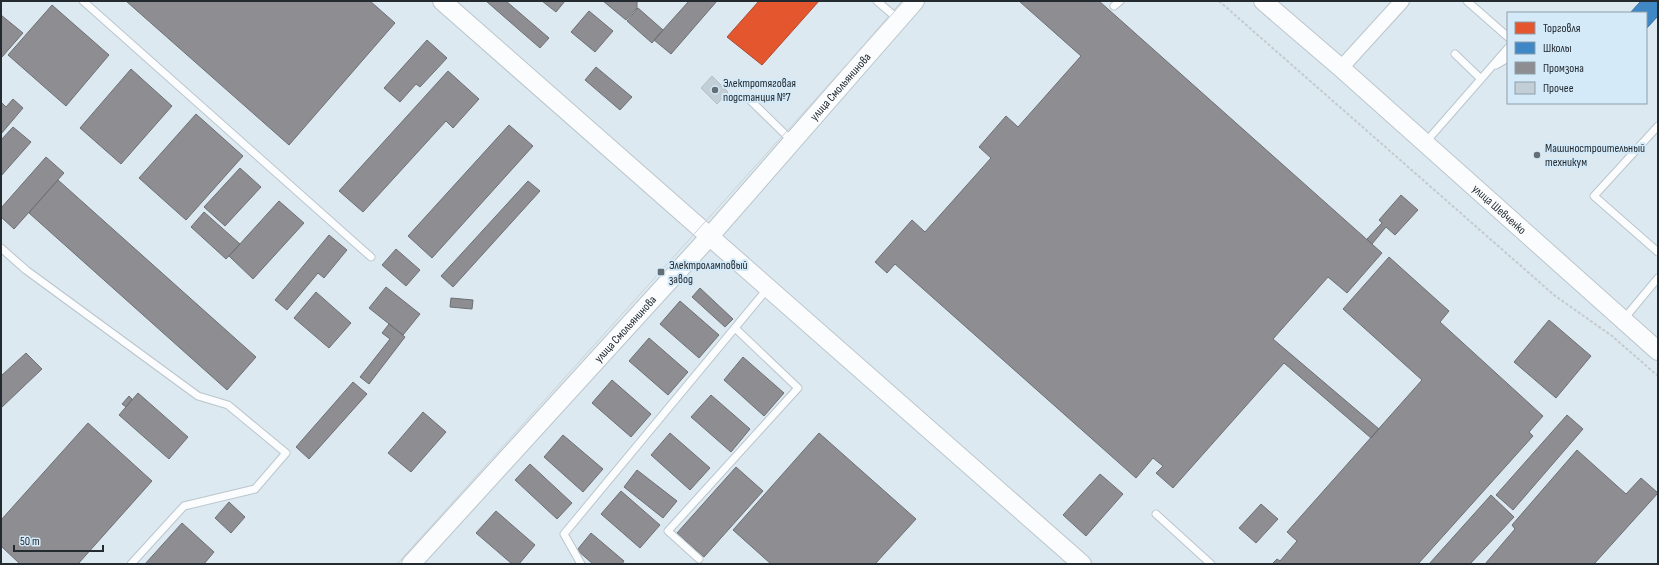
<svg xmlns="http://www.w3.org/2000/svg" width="1659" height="565" viewBox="0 0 1659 565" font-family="'Sofia Sans Condensed',sans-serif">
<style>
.shops{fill:#e4572e;stroke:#aa4a2f}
.schools{fill:#3f88c5;stroke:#376c99}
.industry{fill:#8d8d92;stroke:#6d7075}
.building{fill:#c2cfd7;stroke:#b4bec4}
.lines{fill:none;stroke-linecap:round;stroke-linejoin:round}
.service-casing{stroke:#bbc5cb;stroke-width:9}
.minor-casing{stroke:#bbc5cb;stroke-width:16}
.tertiary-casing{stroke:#bbc5cb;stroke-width:20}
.path{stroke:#c6cacd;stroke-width:2;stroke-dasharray:3 2;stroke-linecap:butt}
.service{stroke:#fafcfd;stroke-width:7}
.minor{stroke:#fafcfd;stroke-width:14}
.tertiary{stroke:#fafcfd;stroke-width:18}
.tram{stroke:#ced2d5;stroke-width:1}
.poi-dot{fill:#646e74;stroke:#d4eaf9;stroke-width:1.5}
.labels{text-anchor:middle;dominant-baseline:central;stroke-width:4;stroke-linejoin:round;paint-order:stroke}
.poi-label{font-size:12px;fill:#232b31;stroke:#d4eaf9;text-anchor:start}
.street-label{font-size:12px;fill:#232b31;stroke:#d4eaf9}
</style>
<rect width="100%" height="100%" fill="#dce9f1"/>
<!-- shops -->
<path class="shops" d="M759 1H819L762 65 727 37Z"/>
<!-- schools -->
<path class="schools" d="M1641 1H1658V16L1646 29V13H1630Z"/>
<!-- industry -->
<path class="industry" d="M126 1H370L395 23 289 145Z
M486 1H506L549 38 540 48Z
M542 1H565L556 12Z
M603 1H637V8L626 20Z
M689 1H717L671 54 654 40Z
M1019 1H1099L1382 253 1347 293 1328 277 1273 339 1379 429 1371 438 1284 363 1173 488 1156 473 1163 466 1153 458 1136 478 895 264 887 273 875 262 912 220 925 232 991 158 979 147 1006 116 1018 127 1081 56Z
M52 5 109 55 66 106 8 55Z
M638 8 663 30 652 43 627 21Z
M589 11 613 31 595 52 571 32Z
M1 15 23 33 2 57 1 56Z
M427 40 447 58 420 87 416 84 400 102 384 88Z
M596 67 632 97 620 110 585 80Z
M131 69 172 106 121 164 80 128Z
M448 71 479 99 453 128 446 121 363 212 339 191Z
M13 99 23 108 1 134V102L6 107Z
M196 114 243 156 186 220 139 178Z
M509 125 533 146 432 258 408 236Z
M13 127 31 142 1 176V140Z
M46 157 64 173 14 229 1 217V208Z
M240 168 261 187 225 226 204 207Z
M58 180 256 357 227 390 29 213Z
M528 181 540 191 453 287 441 276Z
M1401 195 1418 210 1395 235 1386 227 1372 244 1367 239 1382 223 1379 220Z
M279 201 304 223 253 279 229 256Z
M204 212 240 244 226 259 191 227Z
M329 235 347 250 324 278 318 273 287 310 275 300Z
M396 249 420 270 406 286 382 265Z
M1389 257 1449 311 1440 322 1543 416 1529 432 1533 436 1418 564H1272L1277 559 1280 561 1297 541 1287 532 1422 380 1343 309Z
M386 287 420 314 403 335 369 308Z
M700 288 733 319 725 327 692 297Z
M316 292 351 323 329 348 294 318Z
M451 298 473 300 472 309 450 307Z
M680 301 719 335 699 358 660 324Z
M1549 320 1591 356 1556 398 1514 362Z
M389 324 405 337 369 384 360 377 390 339 382 333Z
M649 338 688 372 668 395 629 361Z
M26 353 42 369 1 408V376Z
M743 357 784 393 764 416 724 380Z
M612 380 651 414 631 437 592 403Z
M353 382 367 394 309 459 296 447Z
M138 393 188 437 169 459 119 415Z
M711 395 750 429 731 452 691 417Z
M129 396 132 399 126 407 122 404Z
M423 412 446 432 411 472 388 453Z
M1567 415 1583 429 1513 510 1496 495Z
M88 423 152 481 78 564H20L1 546V520Z
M670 433 710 468 690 490 651 455Z
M819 433 916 519 875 564H771L733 530Z
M563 435 603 469 583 492 544 457Z
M1577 450 1626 494 1641 478 1658 493 1594 564H1485L1515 529 1512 525Z
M530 464 572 503 557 519 515 480Z
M736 467 763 491 704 557 677 533Z
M637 470 677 501 663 518 624 487Z
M1100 474 1123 494 1086 536 1063 515Z
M621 491 660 525 640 548 601 514Z
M1491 495 1514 517 1470 564H1429Z
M229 502 245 517 231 533 215 518Z
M1261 504 1278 519 1256 543 1239 528Z
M496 511 535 545 519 564H512L476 533Z
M182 523 214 552 204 564H145Z
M591 533 624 561 622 564H593L577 550Z"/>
<!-- building -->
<path class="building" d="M712 76 728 92 717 104 701 88Z"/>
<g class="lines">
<!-- service casing -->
<g class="service-casing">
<path id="service" d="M83 1 371 257
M877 1 898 19
M1467 1 1508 37
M1114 6 1120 1
M1455 54 1481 79
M1496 65 1508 58
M751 101 792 141
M1658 126 1594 196 1658 252
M1425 143 1508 48
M1 248 26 270 198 396 228 405 286 453 255 489 184 506 131 564
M1623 320 1658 278
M1156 514 1211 564
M699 559 668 531 798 388 735 328
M581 564 564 534 768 288"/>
</g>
<!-- minor casing -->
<g class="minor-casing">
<path id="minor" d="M1341 68 1402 1"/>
</g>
<!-- tertiary casing -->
<g class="tertiary-casing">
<g id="tertiary">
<path d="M442 1 1082 564"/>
<path id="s1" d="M1263 1 1341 68 1658 351"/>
<path id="s2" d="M411 564 710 236 915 1"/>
</g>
</g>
<!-- path -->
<path class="path" d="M1219 1 1554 295 1612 336 1658 376"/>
<!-- service -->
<use href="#service" class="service"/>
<!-- minor -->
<use href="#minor" class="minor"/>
<!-- tertiary -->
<use href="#tertiary" class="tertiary"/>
<!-- tram -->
<path class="tram" d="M397 564 904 1"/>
</g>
<!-- markers -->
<g class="poi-dot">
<circle cx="715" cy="90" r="4"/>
<circle cx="1537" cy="155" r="4"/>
<rect x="657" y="268" width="8" height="8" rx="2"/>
</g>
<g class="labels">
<!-- poi labels -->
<g class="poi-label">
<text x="723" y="83">Электротяговая<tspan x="723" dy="14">подстанция №7</tspan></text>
<text x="1545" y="148">Машиностроительный<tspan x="1545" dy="14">техникум</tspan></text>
<text x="669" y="265">Электроламповый<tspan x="669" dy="14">завод</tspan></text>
</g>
<!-- street labels -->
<g class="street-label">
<text stroke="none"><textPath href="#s2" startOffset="642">улица Смольянинова</textPath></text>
<text stroke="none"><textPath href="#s1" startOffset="315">улица Шевченко</textPath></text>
<text stroke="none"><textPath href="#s2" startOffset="318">улица Смольянинова</textPath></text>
</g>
</g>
<!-- border -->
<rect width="1659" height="565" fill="none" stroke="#232b31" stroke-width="4"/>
<!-- legend -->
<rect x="1507" y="12" width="140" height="92" fill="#d4eaf9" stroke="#8d9ea9"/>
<rect x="1515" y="22" width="20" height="12" fill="#e4572e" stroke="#8d9ea9"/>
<text x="1543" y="32" font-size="12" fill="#232b31">Торговля</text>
<rect x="1515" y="42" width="20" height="12" fill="#3f88c5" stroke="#8d9ea9"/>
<text x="1543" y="52" font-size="12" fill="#232b31">Школы</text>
<rect x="1515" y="62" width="20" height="12" fill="#8d8d92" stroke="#8d9ea9"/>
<text x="1543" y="72" font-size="12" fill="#232b31">Промзона</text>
<rect x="1515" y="82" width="20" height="12" fill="#c2cfd7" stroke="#8d9ea9"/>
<text x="1543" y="92" font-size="12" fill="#232b31">Прочее</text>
<!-- scale -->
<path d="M14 545v6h89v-6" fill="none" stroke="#232b31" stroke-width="2"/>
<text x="20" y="545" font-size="12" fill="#232b31" stroke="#d4eaf9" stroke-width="3" paint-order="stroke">50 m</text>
</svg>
